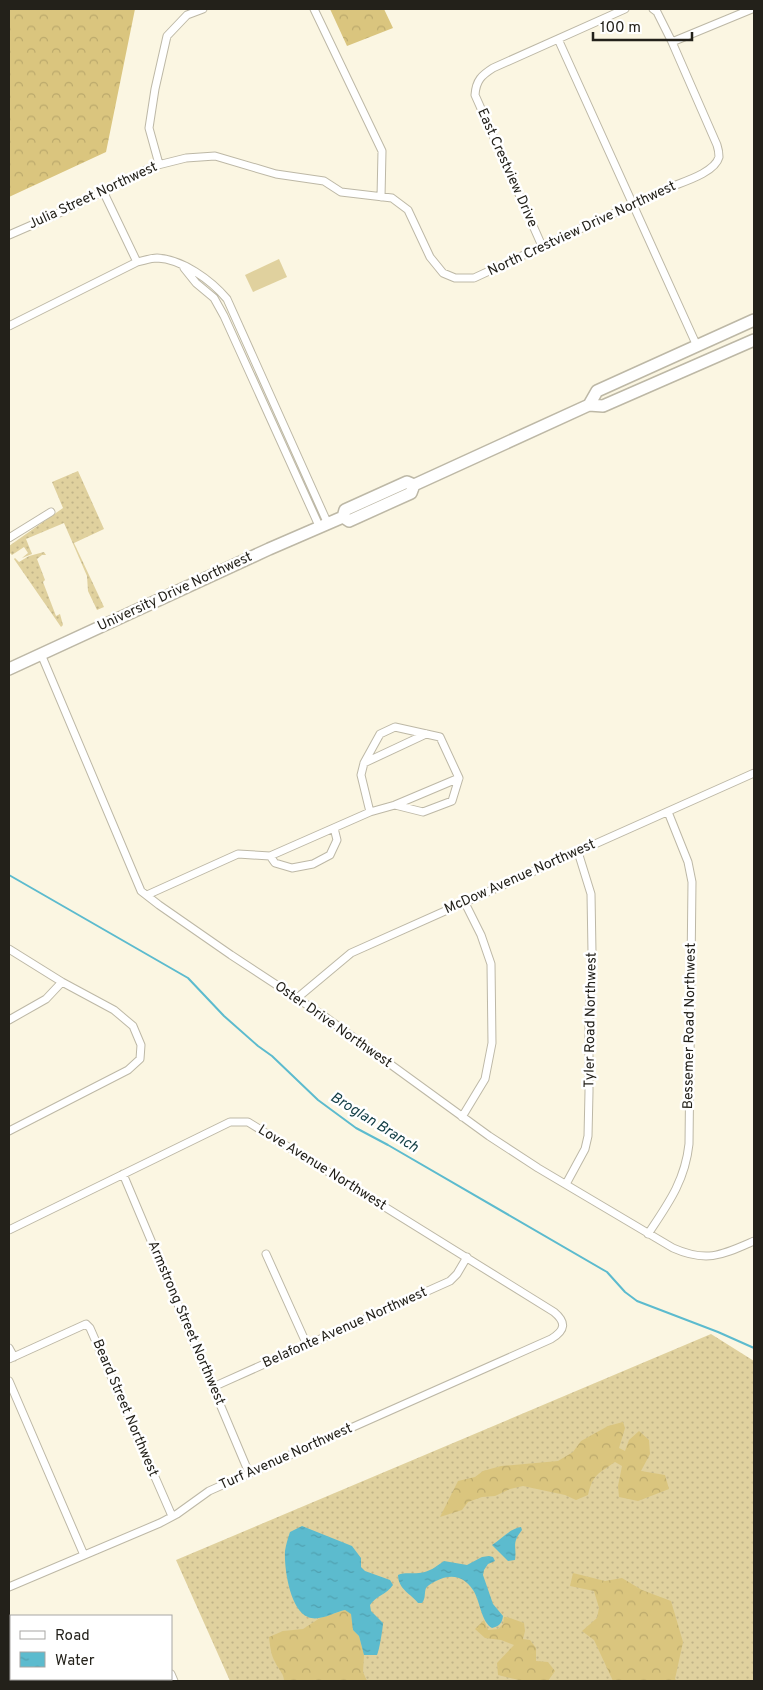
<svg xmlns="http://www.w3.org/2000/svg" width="763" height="1690" viewBox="0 0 763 1690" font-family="Overpass,sans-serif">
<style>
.grass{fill:url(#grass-dots)}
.forest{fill:url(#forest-crowns)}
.green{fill:#e0d19e}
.water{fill:url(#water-ripples)}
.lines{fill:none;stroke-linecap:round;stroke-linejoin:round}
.stream{stroke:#5cbbce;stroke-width:2}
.minor-casing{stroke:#bdb8a6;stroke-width:9}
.trunk-casing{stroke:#bdb8a6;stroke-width:14}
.minor{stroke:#fff;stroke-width:7}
.trunk{stroke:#fff;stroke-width:11}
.labels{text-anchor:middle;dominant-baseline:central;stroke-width:5;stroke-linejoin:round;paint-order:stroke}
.street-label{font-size:14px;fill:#23211a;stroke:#fff}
.water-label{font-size:15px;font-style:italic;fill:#113d45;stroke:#fff}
</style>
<defs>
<pattern id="grass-dots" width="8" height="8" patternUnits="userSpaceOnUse" patternTransform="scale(1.25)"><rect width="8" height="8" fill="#e0d19e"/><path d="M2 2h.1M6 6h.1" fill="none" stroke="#c0b388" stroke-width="1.8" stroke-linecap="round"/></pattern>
<pattern id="forest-crowns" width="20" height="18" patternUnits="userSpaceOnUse" patternTransform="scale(1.25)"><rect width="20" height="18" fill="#dac57e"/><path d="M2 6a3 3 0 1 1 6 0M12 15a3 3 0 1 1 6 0" fill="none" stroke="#bba96c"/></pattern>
<pattern id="water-ripples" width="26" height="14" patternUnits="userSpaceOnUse" patternTransform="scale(1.25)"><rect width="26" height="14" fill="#5cbbce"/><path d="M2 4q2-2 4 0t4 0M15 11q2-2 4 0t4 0" fill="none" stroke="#50a0b0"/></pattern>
</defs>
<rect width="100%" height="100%" fill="#fbf6e2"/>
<!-- grass -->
<path class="grass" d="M78 471 104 529 74 543 104 607 97 610 88 591 87 576 64 523 26 539 32 554 22 558 28 553 24 547 12 555 9 552V546L63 508 52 482Z
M44 552 46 555H42L37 559 45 580 43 582 56 616 60 614 63 625 61 627 14 559 15 558 19 562 29 556Z
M711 1334 754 1361V1681H230L176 1560Z"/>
<!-- forest -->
<path class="forest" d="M9 9H135L106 152 9 197Z
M330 9H384L393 28 347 46Z
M623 1422 625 1428 619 1448 625 1451 629 1440 639 1431 649 1440 650 1454 641 1471 665 1475 669 1489 638 1501 619 1497 618 1486 622 1466 615 1462C598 1474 593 1474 588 1495L576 1500 565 1495 523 1486 510 1489 495 1496 482 1497 468 1502 462 1510 440 1517 458 1481 475 1477 483 1471 501 1466 558 1461 573 1452 581 1441 608 1426Z
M573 1573 605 1581 622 1578 642 1590 671 1601 683 1642 675 1679 677 1681H613L594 1640 582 1631 597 1618 599 1608 594 1591 570 1586Z
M345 1610 351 1613 353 1630 359 1636 364 1655 363 1672 367 1681H284C284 1673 278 1669 275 1662 271 1655 270 1646 269 1637L283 1631 303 1629 320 1618Z
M504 1617H507L524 1623 525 1631 523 1639 530 1640 536 1648V1661L548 1662 555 1671 548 1681H523L498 1675 497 1663 514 1645 501 1640 485 1638 475 1629 484 1620 488 1630 498 1629 503 1624Z"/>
<!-- green -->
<path class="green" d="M279 259 287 277 253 292 245 275Z"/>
<!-- water -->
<path class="water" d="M302 1526 352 1546 361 1558V1567L365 1571 390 1580 393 1585C387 1594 376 1596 370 1605L371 1611 383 1623C383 1628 379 1652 377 1655H364L359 1636 353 1630 351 1614 345 1610C335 1612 319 1622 308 1617 290 1610 284 1568 285 1551 286 1544 288 1538 290 1532Z
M521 1527 522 1530C511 1544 517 1546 515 1560L508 1561 492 1545C502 1539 509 1529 521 1527Z
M489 1556 493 1557 495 1561 488 1564 484 1570 483 1575 493 1604 503 1616C502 1624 499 1626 492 1628 481 1622 480 1600 473 1590 463 1575 450 1574 436 1581 432 1583 428 1585 426 1588 424 1593 426 1598 422 1603H418C411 1594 398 1589 398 1575 405 1572 411 1574 419 1573 430 1572 435 1567 444 1561L467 1565 482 1557Z"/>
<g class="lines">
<!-- stream -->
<path class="stream" d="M9 875 188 978 224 1016 258 1046 272 1056 318 1100 356 1128 388 1145 607 1272 625 1292 637 1301 718 1332 754 1348"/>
<!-- minor casing -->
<g class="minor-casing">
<path id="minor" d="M314 9 382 151 381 197
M558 39 697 346
M672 42 752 9
M159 164 149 128 155 89 167 36 187 15 203 9
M103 191 137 262
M9 235 55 215 154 166 186 158 215 156 276 174 324 181 341 192 392 198 408 210 430 257 443 273 455 278H474L673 186C686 181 715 172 719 157 719 153 718 148 717 145L672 42 657 12 653 9
M542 246 475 95C476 80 482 75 493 68L625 9
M184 268 196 283 214 298 224 316 320 528
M9 326 137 262C143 261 150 258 157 258 182 259 211 280 227 299L328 524
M9 538 51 512
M41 654 141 891 159 905 231 955 324 1016 489 1136 538 1168 673 1248C707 1263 722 1255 754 1241
M395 805 459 778
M370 812 361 775 364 763 426 734
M270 856 275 863 292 868 313 864 330 855 337 840 334 828
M147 895 238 854 270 856 370 812 395 805 423 812 452 801 459 778 440 737 395 727 380 734 364 763
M9 949 62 982 114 1010 133 1026 141 1045 140 1059 128 1070 9 1131
M296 999 351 953 754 773
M9 1020 46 999 62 982
M462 1117 485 1079 492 1043 491 964 481 935 464 901
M123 1174 249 1473
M566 1184 585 1149 588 1136 589 1092V1015L592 952 591 894 578 852
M9 1230 230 1122H248L554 1312C566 1322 566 1330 551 1339L209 1491 177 1514 160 1523 9 1587
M648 1234C668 1204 685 1181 689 1144L692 882 688 862 668 812
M266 1254 307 1345
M9 1348 14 1357
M9 1359 86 1324 90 1328 172 1516
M9 1381 84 1555
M213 1387 450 1281 457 1274 467 1257
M171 1674 174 1681
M9 1679 11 1678
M67 1679 68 1681"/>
</g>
<!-- trunk casing -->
<g class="trunk-casing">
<path id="trunk" d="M589 405 603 406 754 340
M343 517 349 521 411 493 414 485 589 405 597 391 754 320
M9 669 269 549 343 517 345 510 407 482 414 485"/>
</g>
<!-- minor -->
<use href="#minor" class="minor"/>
<!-- trunk -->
<use href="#trunk" class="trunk"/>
</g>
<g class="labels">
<!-- street labels -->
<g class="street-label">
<text transform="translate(507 168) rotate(66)">East Crestview Drive</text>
<text transform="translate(93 196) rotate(-25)">Julia Street Northwest</text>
<text transform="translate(582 229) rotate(-25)">North Crestview Drive Northwest</text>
<text transform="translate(175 592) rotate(-25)">University Drive Northwest</text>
<text transform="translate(520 877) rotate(-24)">McDow Avenue Northwest</text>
<text transform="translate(591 1020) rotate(-89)">Tyler Road Northwest</text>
<text transform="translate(333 1025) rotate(35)">Oster Drive Northwest</text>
<text transform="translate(690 1026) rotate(-89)">Bessemer Road Northwest</text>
<text transform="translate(322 1168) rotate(32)">Love Avenue Northwest</text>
<text transform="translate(186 1323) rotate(67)">Armstrong Street Northwest</text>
<text transform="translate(345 1328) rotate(-24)">Belafonte Avenue Northwest</text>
<text transform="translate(125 1408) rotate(67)">Beard Street Northwest</text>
<text transform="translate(286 1457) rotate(-24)">Turf Avenue Northwest</text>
</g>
<!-- water labels -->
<g class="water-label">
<text transform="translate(374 1123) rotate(32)">Broglan Branch</text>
</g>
</g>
<!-- border -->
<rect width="763" height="1690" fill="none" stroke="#23211a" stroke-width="20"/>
<!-- legend -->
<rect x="10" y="1615" width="162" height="65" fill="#ffffff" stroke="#a7a6a3"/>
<rect x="20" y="1631" width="25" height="8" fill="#ffffff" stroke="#a7a6a3"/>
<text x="55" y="1640" font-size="15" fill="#23211a">Road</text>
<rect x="20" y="1652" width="25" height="15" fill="url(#water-ripples)" stroke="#a7a6a3"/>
<text x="55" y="1665" font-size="15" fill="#23211a">Water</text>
<!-- scale -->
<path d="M593 32v8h99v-8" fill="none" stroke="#23211a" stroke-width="2.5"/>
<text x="600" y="32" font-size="15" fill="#23211a" stroke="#ffffff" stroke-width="4" paint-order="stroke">100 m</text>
</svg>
